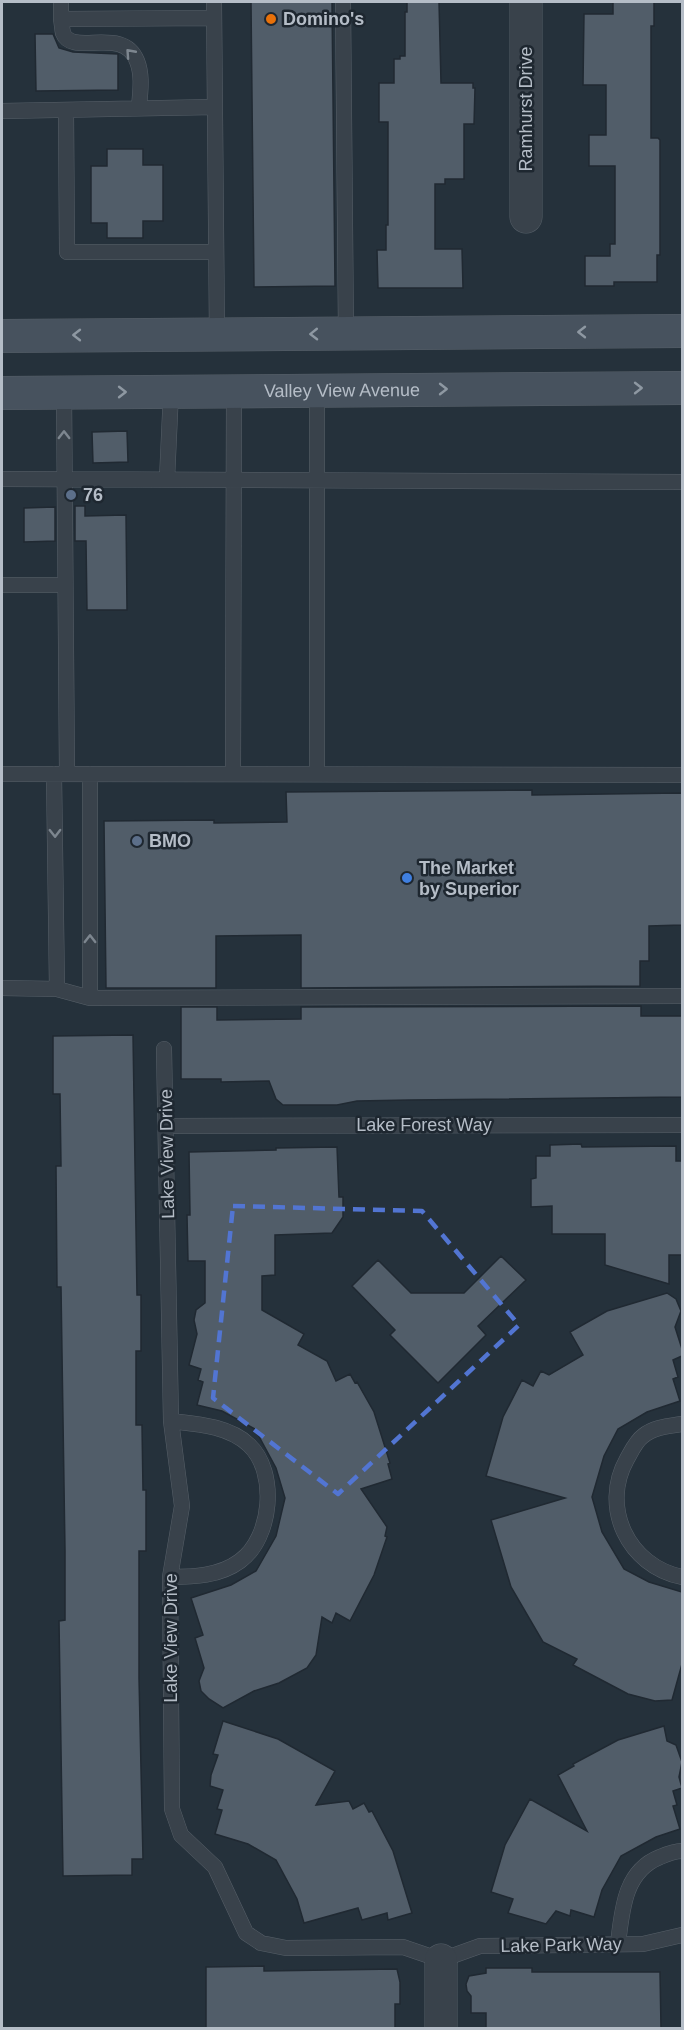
<svg xmlns="http://www.w3.org/2000/svg" width="684" height="2030" viewBox="0 0 684 2030" font-family="Arial,sans-serif">
<style>
.building{fill:#515d69;stroke:#202932;stroke-width:1.5}
.lines{fill:none;stroke-linecap:round;stroke-linejoin:round}
.service-casing{stroke:#576069;stroke-width:16}
.minor-casing{stroke:#576069;stroke-width:33}
.secondary-casing{stroke:#576069;stroke-width:34}
.service{stroke:#39424b;stroke-width:15}
.minor{stroke:#39424b;stroke-width:32}
.secondary{stroke:#47525e;stroke-width:33}
.oneway{stroke:#7d868f}
.oneway2{stroke:#8e98a2}
.marked{fill:none;stroke:#5275d2;stroke-width:4.5;stroke-dasharray:12 8;stroke-linejoin:round}
.food-dot{fill:#e8710a;stroke:#1e2730;stroke-width:2}
.service-dot{fill:#5c6f8a;stroke:#1e2730;stroke-width:2}
.shop-dot{fill:#3f7fe0;stroke:#1e2730;stroke-width:2}
.labels{text-anchor:middle;dominant-baseline:central;stroke-width:5;stroke-linejoin:round;paint-order:stroke}
.poi-label{font-size:18px;font-weight:bold;fill:#b5bdc7;stroke:#1e2730;text-anchor:start}
.street-label{font-size:18px;fill:#b5bdc7;stroke:#1e2730}
</style>
<rect width="100%" height="100%" fill="#25313b"/>
<!-- building -->
<path class="building" d="M251 2H332L335 286 254 287Z
M407 2H439L441 83H473V88H475L474 124H464V179H445V184H435V249H462L463 288H378L377 250H386V225H388V122H379V83H394V59H400V56H405V12H407Z
M613 2H654V26H651V138H658L660 140V255H657V282H614V286H585V256H610V244H615V166H589V135H606V85H583L584 14H613Z
M35 34H53L59 48 73 52 118 54V90L36 91Z
M107 149H143V165H163V221H143V238H107V223H91V166H107Z
M127 431 128 462 93 463 92 432Z
M75 506H85V516L126 515 127 610H87L86 541H75Z
M55 507V541L24 542V508Z
M532 790V795L682 793V925L649 926V961H640V986L301 988V935L216 936V988H106L104 821 214 820V823L287 822 286 792Z
M641 1006V1016H682V1097L409 1100 357 1101 337 1105H283L276 1099 269 1081 221 1082V1079H181V1007H217V1020L301 1019V1007Z
M133 1035 137 1295H141V1351H136V1425H142L143 1490H146V1551H139V1678L143 1859H132V1875L63 1876 59 1621 65 1620V1551L61 1287H57L56 1166H61L60 1094H53V1036Z
M581 1144 582 1147 676 1146V1161H682V1255H669V1284L605 1265V1234H552V1206L531 1207V1179L536 1178V1156H550V1145Z
M337 1147 339 1197H343V1217L332 1233 275 1235V1275L262 1276V1310L304 1334 298 1345 327 1361 336 1381 350 1374 355 1383 357 1382 374 1412 390 1463 388 1464 392 1479 361 1489 387 1527 385 1536 387 1537 374 1575 350 1621 336 1613 332 1623 322 1617 316 1655 307 1668 279 1683 254 1691 223 1708 209 1699 201 1691 199 1681 204 1668 195 1638 203 1635 191 1598 231 1585 256 1571 276 1536 285 1498 276 1468 255 1429 222 1411 197 1405 203 1382 198 1380 201 1369 189 1365 197 1334 194 1320 196 1310 205 1303V1261H188L187 1215H190L189 1152 276 1150V1148Z
M501 1256 526 1280 478 1326 486 1335 438 1383 390 1335 395 1330 352 1286 378 1260 411 1293H464Z
M667 1293 676 1299 681 1311 675 1327 682 1349V1356L673 1360 678 1377 673 1379 680 1401 647 1412 618 1429 604 1456 592 1497 602 1532 624 1569 649 1582 682 1592V1664L672 1700 655 1701 628 1694 573 1665 577 1659 543 1642 511 1587 491 1520 565 1498 486 1476 503 1417 522 1380 533 1386 541 1371 549 1375 583 1355 570 1332 607 1311Z
M223 1721 278 1739 335 1771 316 1805 349 1801 353 1809 364 1803 369 1812 372 1811 393 1851 412 1913 388 1920 387 1913 362 1920 358 1908 304 1923 297 1899 276 1860 248 1844 215 1834 222 1810 217 1809 223 1790 210 1786 211 1775 218 1755 213 1754Z
M664 1726 667 1741 676 1745 682 1762 679 1777 682 1788 673 1791 677 1805 673 1806 680 1829 656 1837 621 1856 602 1890 594 1917 571 1910 570 1916 556 1911 546 1924 508 1913 513 1899 491 1892 505 1845 530 1799 587 1831 558 1775 574 1766 573 1764 618 1740Z
M264 1966V1971L397 1969 400 1982V2004H395V2028H206V1967Z
M486 1968H532V1972H660L661 2028H486V2013H471V1996L467 1991 466 1984 469 1976 486 1973Z"/>
<g class="lines">
<!-- service casing -->
<g class="service-casing">
<path id="service" d="M61 2V19L214 18
M214 2 217 335
M343 2 346 333
M61 19C62 24 62 29 63 33 72 57 123 25 137 61 143 76 140 93 139 108
M66 110 67 252H216
M2 111 215 107
M317 390V774
M64 392 67 774
M2 479 682 482
M167 479 171 392
M2 585H65
M233 773 234 391
M2 774 682 775
M54 774 57 989
M90 774V998
M2 988 57 989 90 998 682 996
M164 1049 171 1421 182 1506 170 1577 172 1809 181 1835 215 1867 246 1933 261 1943 286 1948 403 1947 441 1960 480 1946 643 1944 682 1935
M166 1126 682 1125
M682 1424C669 1426 654 1427 643 1436 636 1441 631 1452 627 1459 600 1507 628 1566 682 1577
M170 1577C193 1577 220 1576 240 1561 272 1538 278 1472 249 1445 229 1426 197 1424 171 1421
M618 1944C622 1911 624 1871 660 1857 667 1854 675 1851 682 1851"/>
</g>
<!-- minor casing -->
<g class="minor-casing">
<path id="minor" d="M526 217V2
M441 1960V2028"/>
</g>
<!-- secondary casing -->
<g class="secondary-casing">
<g id="secondary">
<path d="M2 336 682 331"/>
<path id="s1" d="M2 393 682 388"/>
</g>
</g>
<!-- service -->
<use href="#service" class="service"/>
<!-- minor -->
<use href="#minor" class="minor"/>
<!-- secondary -->
<use href="#secondary" class="secondary"/>
</g>
<!-- one-way arrows -->
<defs><path id="oneway-chevron" d="M-2-3.5L2.5 0L-2 3.5" fill="none" stroke-width="1.6" stroke-linecap="round" stroke-linejoin="round" transform="scale(1.5)"/></defs>
<g class="oneway">
<use href="#oneway-chevron" transform="translate(130 53) rotate(-132)"/>
<use href="#oneway-chevron" transform="translate(64 435) rotate(-90)"/>
<use href="#oneway-chevron" transform="translate(55 833) rotate(89)"/>
<use href="#oneway-chevron" transform="translate(90 939) rotate(-90)"/>
</g>
<g class="oneway2">
<use href="#oneway-chevron" transform="translate(582 332) rotate(180)"/>
<use href="#oneway-chevron" transform="translate(314 334) rotate(179)"/>
<use href="#oneway-chevron" transform="translate(77 335) rotate(180)"/>
<use href="#oneway-chevron" transform="translate(638 388)"/>
<use href="#oneway-chevron" transform="translate(443 389)"/>
<use href="#oneway-chevron" transform="translate(122 392)"/>
</g>
<!-- marked area -->
<path class="marked" d="M233 1206 422 1211 519 1325 338 1494 213 1398Z"/>
<!-- markers -->
<circle class="food-dot" cx="271" cy="19" r="6"/>
<g class="service-dot">
<circle cx="71" cy="495" r="6"/>
<circle cx="137" cy="841" r="6"/>
</g>
<circle class="shop-dot" cx="407" cy="878" r="6"/>
<g class="labels">
<!-- poi labels -->
<g class="poi-label">
<text x="283" y="19">Domino's</text>
<text x="83" y="495">76</text>
<text x="149" y="841">BMO</text>
<text x="419" y="868">The Market<tspan x="419" dy="21">by Superior</tspan></text>
</g>
<!-- street labels -->
<g class="street-label">
<text transform="translate(526 109) rotate(-90)">Ramhurst Drive</text>
<text stroke="none"><textPath href="#s1" startOffset="340">Valley View Avenue</textPath></text>
<text x="424" y="1125">Lake Forest Way</text>
<text transform="translate(167 1154) rotate(-91)">Lake View Drive</text>
<text transform="translate(171 1638) rotate(-90)">Lake View Drive</text>
<text transform="translate(561 1945) rotate(-1)">Lake Park Way</text>
</g>
</g>
<!-- border -->
<rect width="684" height="2030" fill="none" stroke="#b5bdc7" stroke-width="6"/>
</svg>
